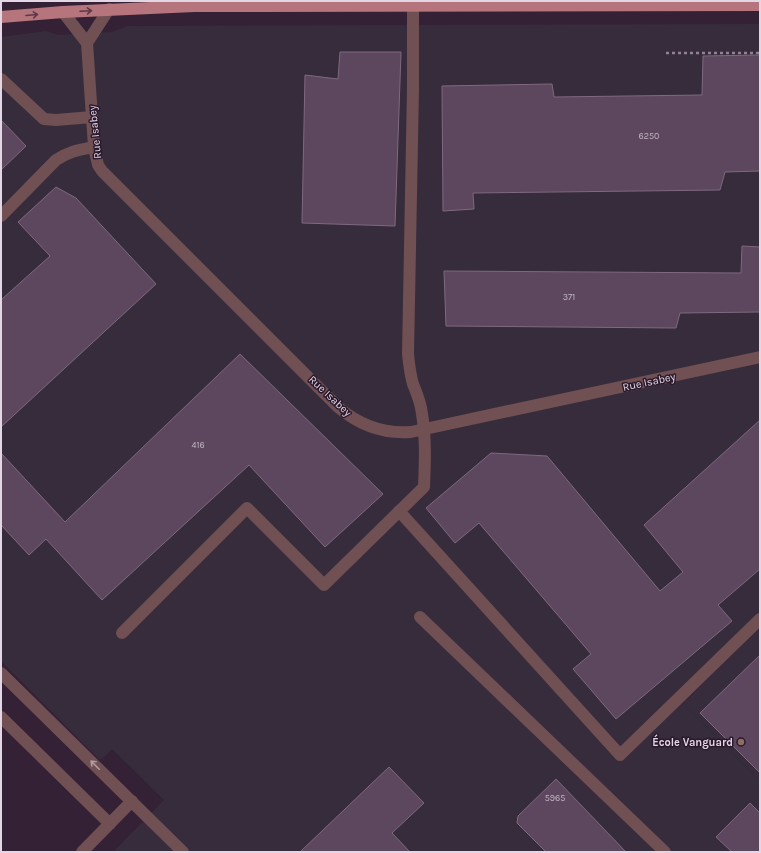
<svg xmlns="http://www.w3.org/2000/svg" width="761" height="853" viewBox="0 0 761 853" font-family="Karla,sans-serif">
<style>
.industrial{fill:#372c3b}
.education{fill:#372c3c}
.building{fill:#5c475e;stroke:#7f6981}
.lines{fill:none;stroke-linecap:round;stroke-linejoin:round}
.path{stroke:#918193;stroke-width:2.5;stroke-dasharray:3 3;stroke-linecap:butt}
.minor{stroke:#705053;stroke-width:12}
.major{stroke:#b6757c;stroke-width:12}
.oneway{stroke:#5b3948}
.oneway2{stroke:#b09aa3}
.education-dot{fill:#8d6e63;stroke:#2a182c;stroke-width:1.5}
.labels{text-anchor:middle;dominant-baseline:central;stroke-width:3;stroke-linejoin:round;paint-order:stroke}
.number-label{font-size:9px;fill:#c2b3c3}
.street-label{font-size:11px;fill:#e4d7e5;stroke:#2a182c}
.poi-label{font-size:11px;font-weight:bold;fill:#e4d7e5;stroke:#2a182c;text-anchor:end}
</style>
<rect width="100%" height="100%" fill="#342136"/>
<!-- industrial -->
<path class="industrial" d="M760 24V628L683 703 760 781V852H113L164 800 112 749 102 759H99L1 661V37L46 31 58 35 112 32 128 26Z"/>
<!-- education -->
<path class="education" d="M760 628V781L683 703Z"/>
<!-- building -->
<path class="building" d="M340 52H401L395 226 302 223 305 75 338 79Z
M760 55V171L725 172 720 190 473 193 474 209 443 211 442 86 552 84 554 97 702 95 703 56Z
M1 120 26 146 1 170Z
M56 187 76 198 156 284 1 427V300L50 256 18 222Z
M742 246 760 247V312L680 313 676 328 446 326 444 271 741 273Z
M240 354 383 494 325 547 249 465 102 600 46 539 29 555 1 525V453L65 522Z
M760 420V569L718 605 732 621 616 719 573 669 591 654 479 523 455 543 426 508 491 453 547 456 660 591 683 572 644 525Z
M760 655V773L700 713Z
M389 767 424 803 392 833 410 852H300Z
M556 779 626 852H546L517 823 518 816Z
M750 803 760 813V852H732L716 837Z"/>
<g class="lines">
<!-- path -->
<path class="path" d="M666 53H760"/>
<!-- minor -->
<path class="minor" d="M63 12 87 43 94 147 98 165 102 171 338 407C359 425 384 434 411 432L760 357
M87 43 109 9
M1 79 44 119 56 120 92 117
M1 216 56 160C70 151 78 150 94 147
M399 511 620 755 760 619
M420 617 665 852
M122 633 247 508 324 585 424 487C425 463 426 438 422 414 421 403 417 394 413 384 410 374 409 364 408 354L413 88V4
M1 673 183 852
M1 717 110 824
M82 852 132 801"/>
<!-- major -->
<path class="major" d="M1 17 63 12 194 6 760 5"/>
</g>
<!-- one-way arrows -->
<defs><path id="oneway-shaft" d="M-6 0H5M1.5-3L5.5 0L1.5 3" fill="none" stroke-width="1.6" stroke-linecap="round" stroke-linejoin="round"/></defs>
<g class="oneway">
<use href="#oneway-shaft" transform="translate(86 11) rotate(-3)"/>
<use href="#oneway-shaft" transform="translate(32 15) rotate(-5)"/>
</g>
<use class="oneway2" href="#oneway-shaft" transform="translate(95 765) rotate(-135)"/>
<!-- markers -->
<circle class="education-dot" cx="741" cy="742" r="4"/>
<g class="labels">
<!-- number labels -->
<g class="number-label">
<text x="649" y="136">6250</text>
<text x="569" y="297">371</text>
<text x="198" y="445">416</text>
<text x="555" y="798">5965</text>
</g>
<!-- street labels -->
<g class="street-label">
<text transform="translate(95 132) rotate(-96)">Rue Isabey</text>
<text transform="translate(649 382) rotate(-12)">Rue Isabey</text>
<text transform="translate(330 396) rotate(43)">Rue Isabey</text>
</g>
<!-- poi labels -->
<g class="poi-label">
<text x="733" y="742">École Vanguard</text>
</g>
</g>
<!-- border -->
<rect width="761" height="853" fill="none" stroke="#e4d7e5" stroke-width="4"/>
</svg>
